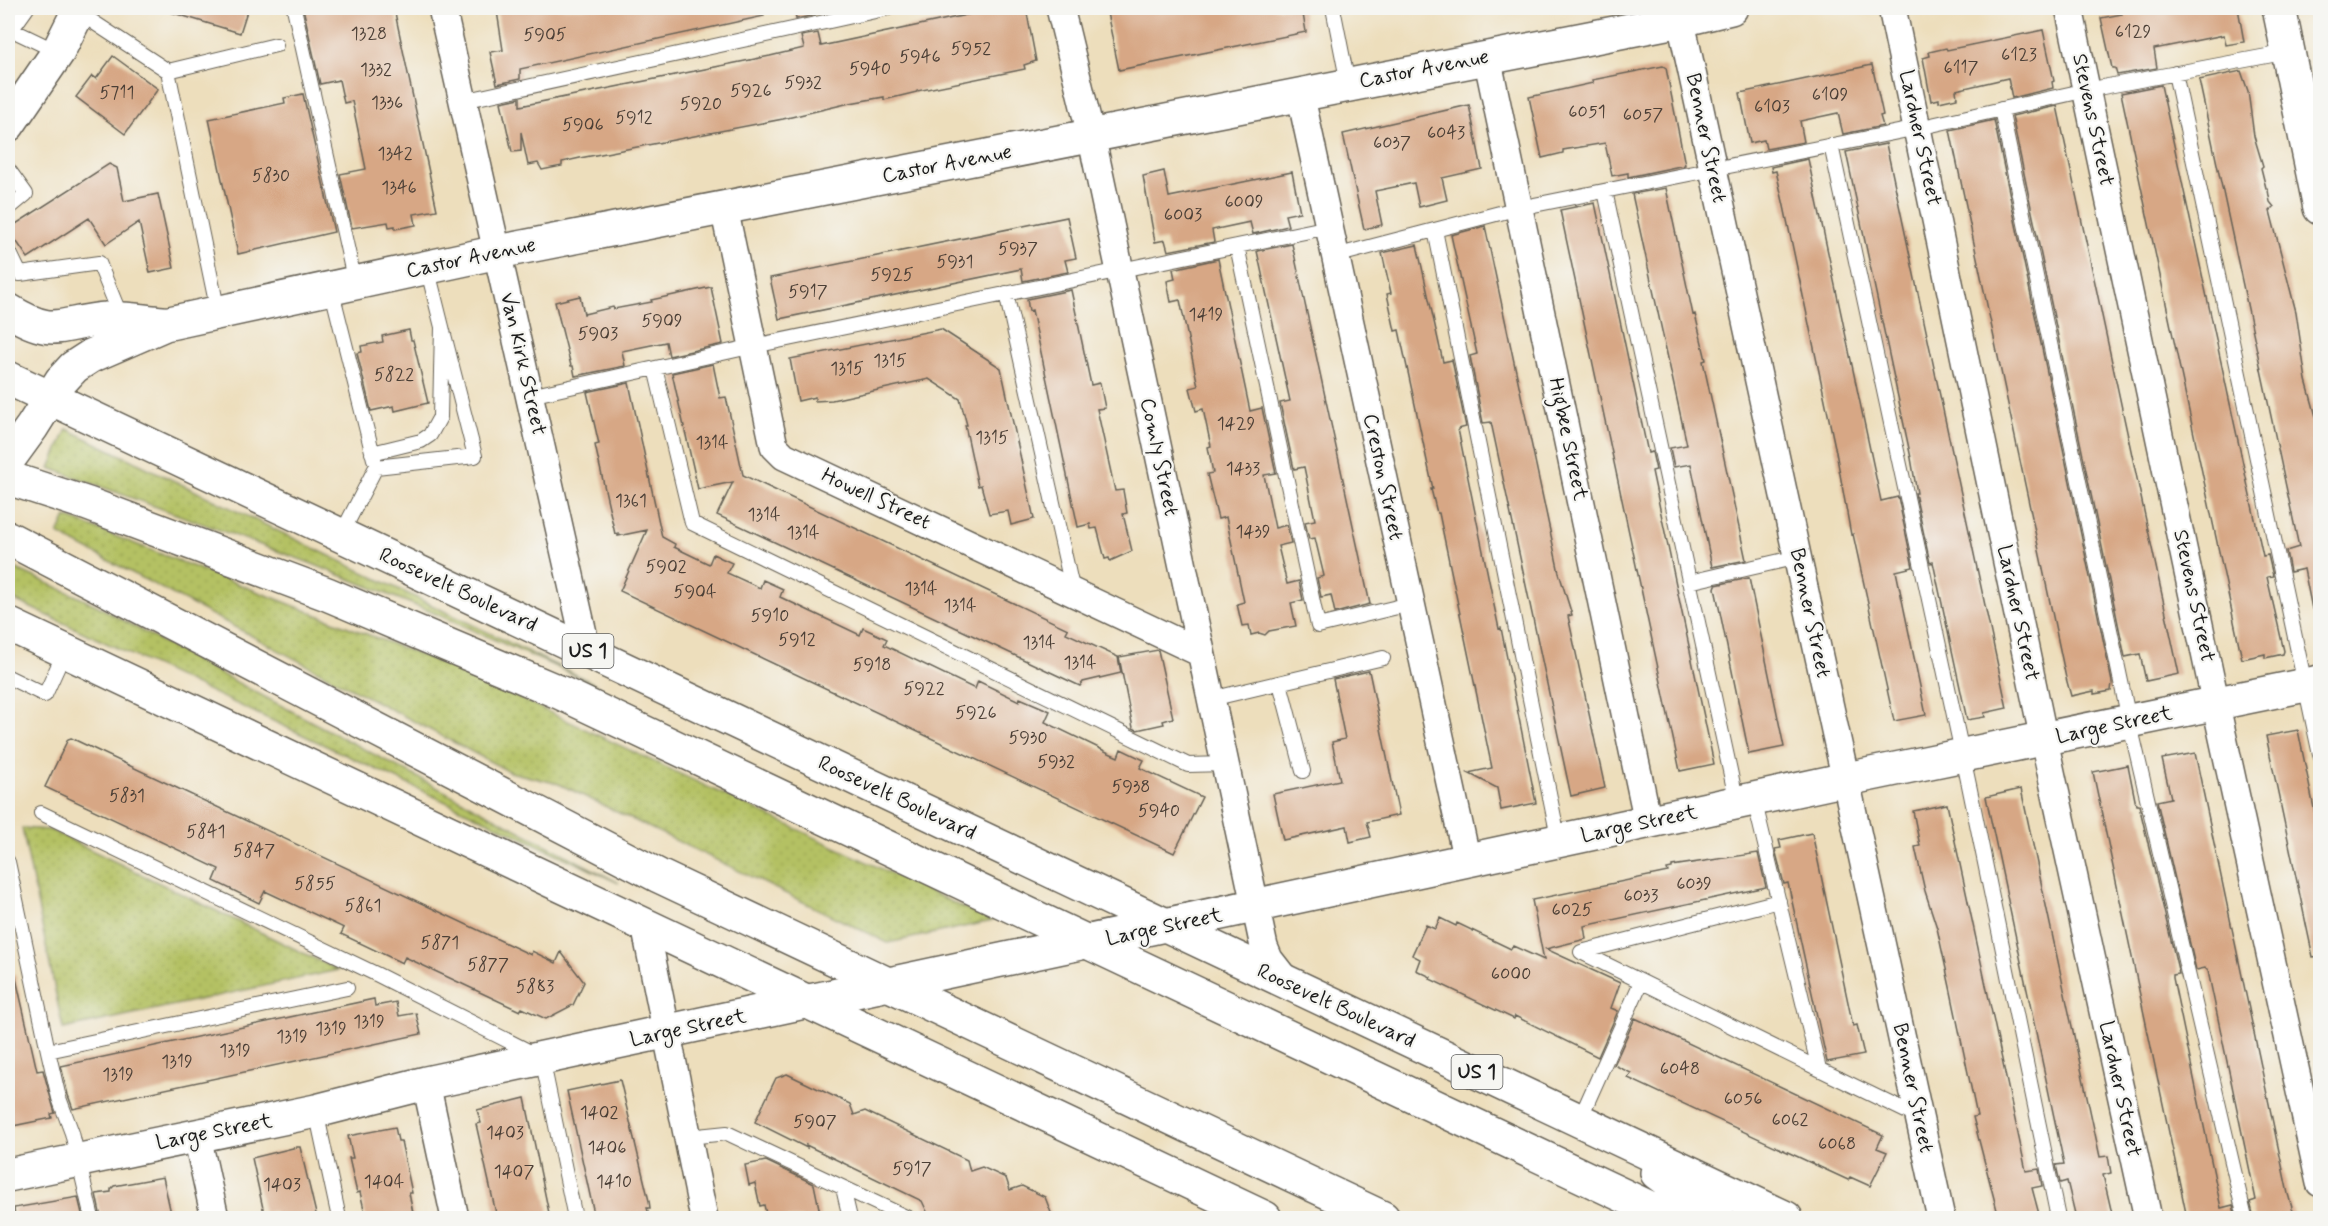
<svg xmlns="http://www.w3.org/2000/svg" width="2328" height="1226" viewBox="0 0 2328 1226" font-family="Mynerve,sans-serif">
<style>
.grass{fill:url(#grass-dots);stroke:#686e40;stroke-width:1.5}
.building{fill:#d7a785}
.lines{fill:none;stroke-linecap:round;stroke-linejoin:round}
.lane-casing{stroke:#656054;stroke-width:16}
.street-casing{stroke:#656054;stroke-width:30}
.secondary-casing{stroke:#656054;stroke-width:36}
.primary-casing{stroke:#656054;stroke-width:36}
.highway-casing{stroke:#656054;stroke-width:36}
.lane{stroke:#fff;stroke-width:14}
.street{stroke:#fff;stroke-width:27}
.secondary{stroke:#fff;stroke-width:33}
.primary{stroke:#fff;stroke-width:33}
.highway{stroke:#fff;stroke-width:33}
.labels{text-anchor:middle;dominant-baseline:central;stroke-width:4.5;stroke-linejoin:round;paint-order:stroke}
.number-label{font-size:18px;fill:#4b3f36}
.shield{fill:#f6f6f2;stroke:#5d5d5c;stroke-width:1.5}
.shield-label{font-size:20px;font-weight:bold;fill:#1c1c1c}
.street-label{font-size:21px;fill:#1c1c1c;stroke:#f6f6f2}
</style>
<defs>
<pattern id="grass-dots" width="8" height="8" patternUnits="userSpaceOnUse" patternTransform="scale(1.5)"><rect width="8" height="8" fill="#b4c163"/><path d="M2 2h.1M6 6h.1" fill="none" stroke="#9aa555" stroke-width="1.8" stroke-linecap="round"/></pattern>
</defs>
<rect width="100%" height="100%" fill="#f6f6f2"/>
<filter id="ink" filterUnits="userSpaceOnUse"><feTurbulence type="fractalNoise" baseFrequency=".0167" numOctaves="2"/><feDisplacementMap in="SourceGraphic" scale="12" xChannelSelector="R" yChannelSelector="G"/><feConvolveMatrix kernelMatrix="1 2 1 2 8 2 1 2 1" color-interpolation-filters="sRGB"/></filter>
<filter id="wash" filterUnits="userSpaceOnUse"><feTurbulence type="fractalNoise" baseFrequency=".008" numOctaves="4" result="noise"/><feDisplacementMap in="SourceGraphic" scale="24" xChannelSelector="R" yChannelSelector="G"/><feGaussianBlur stdDeviation="1.35" result="paint"/><feColorMatrix in="noise" values="0 0 0 0 0 0 0 0 0 0 0 0 0 0 0 0 0 1.4 0 .05"/><feComposite in="paint" operator="in"/></filter>
<g filter="url(#wash)">
<rect width="100%" height="100%" fill="#eddebc"/>
<!-- grass -->
<path class="grass" d="M67 429 597 685 434 613 310 563 50 468Z
M66 517 464 672 992 921 888 943 559 784 510 772 58 534Z
M8 565 96 605 183 654 619 883 8 597Z
M22 828 50 830 338 970 63 1029Z"/>
<g id="blocks">
<!-- building -->
<path class="building" d="M170 8H248L240 33 170 12Z
M303 8H394L437 210 414 214 416 225 395 229V226L389 227 388 222 352 228 340 174 366 169 352 101 344 103 339 80 320 84Z
M515 8H763L764 16 520 69V79L497 84 490 52 503 50 497 11Z
M794 8H813L815 15 796 19Z
M999 8H1026L1036 61 1024 65 1025 69 917 91V92L884 100V97L850 103 783 119 580 158 562 162V166L542 170 538 163 528 165 521 132V151L512 152 501 102 520 98V106L770 56 804 48 801 36 818 33 821 46Z
M1106 8H1302L1306 32 1119 70Z
M2137 8H2238L2244 42 2226 45 2224 35 2154 49 2157 68 2117 75 2115 68H2112L2101 18 2122 14 2121 11Z
M2043 30 2054 81 2052 82 2053 88 2012 98 2008 78 1956 90 1957 98 1939 102V99L1931 101 1923 58 1930 56 1929 52 1946 48 1947 50Z
M113 56 158 89 125 134 76 97 92 76 96 79Z
M1872 65 1883 115 1880 116 1883 126 1843 134 1838 113 1800 121 1804 142 1766 149 1764 140 1750 143 1740 93Z
M1663 66 1666 68 1685 165 1628 177V173L1612 176 1605 143 1563 150V153L1542 158 1529 97 1593 83 1592 80Z
M2241 71 2248 91 2254 136 2263 166 2261 168 2266 188 2268 190 2270 202 2274 207 2270 211 2296 312 2306 380 2317 420 2320 444V608L2312 609 2304 569 2290 572 2286 551 2299 547 2199 80Z
M2161 85 2263 556 2268 555 2273 576 2267 577 2284 651 2283 654 2265 658V654L2242 659 2121 93Z
M303 94 334 232 238 254 209 119 285 103 284 98Z
M1469 105 1482 169 1442 178 1447 200 1419 207 1414 183 1375 191 1382 225 1364 229 1343 134Z
M2057 106 2179 674 2146 681 2140 654 2125 657 2012 116Z
M1994 120 2112 682 2111 691 2094 694V691L2071 696 2066 678 1950 130Z
M1886 144 2007 708 1984 713 1985 717 1967 720 1933 562 1930 563 1915 493H1917L1911 458 1846 152Z
M1808 159 1881 501 1898 497 1913 567 1896 571 1926 715 1894 721 1853 534 1851 535 1836 452 1784 206 1776 171 1772 172 1771 167Z
M109 164 117 168 124 201 158 194 174 268 150 273 139 222 106 244 89 218 28 258 8 229Z
M1164 171 1169 197 1292 172 1300 212 1285 215 1288 226 1253 234 1250 222 1212 230 1214 242 1168 251 1165 240 1155 242 1143 176Z
M1666 188 1693 315 1695 314 1706 360 1703 361 1746 560 1712 567 1691 464 1674 467 1670 448 1687 445 1632 194Z
M1595 203 1648 453 1652 452 1656 470 1652 471 1714 764 1680 771 1560 210Z
M1067 217 1076 258 1065 260 1068 272 1023 281 1021 269 779 319 770 278Z
M1485 226 1559 573 1572 615 1568 616 1605 788 1571 796 1491 422 1483 423 1470 356 1477 354 1451 235Z
M1292 244 1370 604 1335 613 1331 595 1321 597 1317 578 1324 576 1315 538 1309 539 1305 522 1315 520 1304 467 1294 469 1280 403 1290 401 1257 251Z
M1417 245 1443 362 1452 360 1466 427 1458 429 1495 610 1499 629 1501 628 1536 803 1501 810 1497 788 1468 773 1492 768 1439 513H1437L1431 489H1433L1417 414 1399 330 1395 331 1387 294 1391 293 1382 253Z
M1218 259 1250 411 1262 408 1276 473 1264 475 1275 528 1287 525 1291 543 1278 546 1287 584 1299 581 1303 600 1291 603 1296 626 1269 631 1265 635 1259 633 1251 635 1249 625 1242 626 1237 604 1244 602 1226 517 1218 519 1207 474 1213 473 1208 447 1211 446 1203 409 1196 411 1190 388 1198 386 1180 300 1171 302 1167 281 1175 279 1173 269Z
M711 287 723 344 669 356 666 342 622 351 625 366 575 376 573 366H571L555 302 580 296 584 314 613 307 614 309 652 302 651 300Z
M1071 290 1091 385 1100 383 1105 408 1097 409 1115 491 1123 490 1127 513 1123 514 1132 551 1110 561 1109 558 1105 559 1097 528 1091 529 1090 524 1078 527 1032 310 1029 311 1027 299Z
M941 329 1001 368 1034 519 1011 525 1008 511 989 514 981 485 978 486 965 425H967L960 399 929 379 832 400 815 401V397L798 401 790 359Z
M409 330 411 340H413L428 403 395 411 394 406 371 411 357 353 362 352 361 346 383 342 382 336Z
M713 364 720 398 726 397 743 475 1068 629 1066 633 1118 657 1121 673 1083 682 1080 686 717 515 733 482 698 489 672 373Z
M629 383 662 537 675 544 674 547 709 564 713 554 721 558 732 563 727 573 760 588 763 580 783 589 780 597 860 635 863 628 874 633 887 639 884 645 975 689 978 681 1019 701 1020 698 1050 711 1045 722 1109 753 1118 757 1121 749 1144 760 1140 768 1202 797 1174 853 620 591 647 530 618 536V533L615 534 595 445 599 444 587 392Z
M1749 578 1784 747 1749 754 1715 588 1716 585Z
M1158 650 1173 718 1163 721 1164 724 1137 730 1133 728 1119 657Z
M1369 671 1399 815 1367 822 1371 837 1350 842 1347 826 1283 840 1273 794 1340 780 1332 742 1345 739 1333 679Z
M2298 730 2320 838V956L2313 957 2266 736Z
M71 738 531 955 532 951 556 963 561 952 584 982 573 1005 546 1019 522 1008 520 1011 405 957 402 963 341 934 344 928 265 891 259 903 214 881 219 869 45 787 68 739Z
M2195 753 2288 1194 2295 1218H2254L2250 1202 2256 1200 2208 971 2205 968 2196 970 2157 801 2171 798 2162 759Z
M2128 765 2136 805H2139L2179 974 2173 975V978L2221 1208 2233 1205 2236 1218H2187L2093 772Z
M2021 789 2100 1157 2108 1156 2111 1173 2103 1175 2113 1218H2076L2067 1181 2060 1183 2056 1165 2064 1164 1986 797Z
M1947 804 2026 1171 2039 1169 2042 1186 2032 1188 2040 1218H1999L1973 1117 1977 1116 1950 987 1937 928 1925 891 1915 847 1920 846 1913 811Z
M1812 833 1853 1026 1857 1025 1864 1055 1827 1062 1788 883 1784 884 1775 849 1781 848 1779 840Z
M1758 853 1766 887 1584 926 1586 939 1546 949 1620 983 1611 1008 1618 1011 1598 1057 1515 1016 1514 1019 1430 979 1431 977 1416 970 1420 959 1412 955 1426 925 1435 929 1440 918 1456 926 1457 923 1511 949 1513 946 1544 960 1532 900 1668 872 1667 869 1672 868V866Z
M15 974 37 1071 43 1070 55 1113 51 1114 52 1118 8 1127V975Z
M374 999 375 1006 396 1002 399 1016 416 1013 421 1034 73 1109 68 1095 61 1066Z
M1635 1018 1883 1135 1877 1148 1887 1152 1870 1186 1850 1177 1848 1180 1628 1078 1631 1073 1614 1065Z
M787 1074 850 1104 854 1115 865 1111 967 1160 970 1171 982 1167 1006 1178 1010 1190 1022 1186 1045 1197 1053 1218H957L950 1215 930 1218 922 1201 806 1145 807 1148 755 1122 776 1078Z
M620 1080 649 1201 650 1208H647L650 1218H595L567 1091Z
M525 1098 550 1218H497L476 1124 481 1123 477 1110Z
M395 1127 398 1141H401L412 1193H409L414 1218H366L360 1192 357 1193 349 1158H353L348 1136Z
M297 1147H300L317 1218H275L274 1211 264 1213 252 1158Z
M766 1161 814 1184 821 1218H767L764 1205 760 1206 755 1183 749 1185 745 1165Z
M163 1177 172 1218H101L96 1194 111 1192V1189L114 1186Z
M78 1197 83 1218H15L14 1208Z"/>
</g>
</g>
<g filter="url(#ink)">
<use href="#blocks" fill-opacity="0" stroke="#656054" stroke-width="1.5"/>
<g class="lines">
<!-- lane casing -->
<g class="lane-casing">
<path id="lane" d="M294 8 355 283
M1333 8 1348 84
M78 12 168 71 218 312
M8 28 58 52
M12 29 27 8
M168 71 276 45
M2175 73 2320 755
M463 101 889 8
M2001 109 2129 720 2245 1218
M1831 145 1969 785 2058 1218
M8 169 26 194 8 209
M1605 191 1737 803
M1435 230 1559 842
M1237 246 1318 626 1410 604
M8 249 20 274 99 263 121 317
M1335 256 1519 208 1918 128 2087 90 2288 52
M331 288 374 459
M1006 293 1073 592
M655 368 692 523 1188 765 1225 764
M530 396 754 346 1329 227
M372 453 421 441 430 435 440 417 442 327 427 267
M341 535 376 467 475 456 442 327
M1689 582 1798 557
M8 677 45 695 65 651
M1280 683 1303 771
M1211 699 1383 658
M1754 799 1819 1069 1918 1117
M41 813 378 975 542 1058 575 1218
M8 862 48 1051 59 1098 72 1133 92 1218
M1779 901 1581 952 1819 1069
M48 1051 347 988
M316 1111 339 1218
M1579 1121 1641 982
M688 1137 727 1133 908 1218
M843 1188 850 1218"/>
</g>
<!-- street casing -->
<g class="street-casing">
<path id="street" d="M442 8 587 651
M1060 8 1091 135 1264 947 1269 959 1287 982
M1678 8 1941 1218
M1892 8 2044 740 2148 1218
M2069 8 2220 724 2320 1183
M1487 57 1648 822
M1300 93 1467 861
M724 208 774 446 784 456 1201 653
M645 925 704 1218
M426 1083 455 1218
M197 1136 215 1218"/>
</g>
<!-- secondary casing -->
<g class="secondary-casing">
<path id="secondary" d="M2279 8 2320 208
M8 310C55 339 58 323 106 319 124 317 145 322 163 323
M8 460 32 427 61 381 74 367 91 356 165 324 498 252 1681 20 1731 8
M8 1175 316 1111 426 1083 1847 779 2320 682"/>
</g>
<!-- primary casing -->
<g class="primary-casing">
<path id="primary" d="M8 125 58 52 80 8"/>
</g>
<!-- highway casing -->
<g class="highway-casing">
<path id="highway" d="M8 378 1786 1218
M8 478 88 504 327 594 561 693 1671 1218
M8 538 659 876 1383 1218
M8 624 1265 1218
M1657 1173 1718 1218"/>
</g>
<!-- lane -->
<use href="#lane" class="lane"/>
<!-- street -->
<use href="#street" class="street"/>
<!-- secondary -->
<use href="#secondary" class="secondary"/>
<!-- primary -->
<use href="#primary" class="primary"/>
<!-- highway -->
<use href="#highway" class="highway"/>
</g>
</g>
<g class="labels">
<!-- number labels -->
<g class="number-label">
<text x="2133" y="32">6129</text>
<text x="369" y="34">1328</text>
<text x="545" y="35">5905</text>
<text x="971" y="49">5952</text>
<text x="2019" y="55">6123</text>
<text x="920" y="57">5946</text>
<text x="1961" y="68">6117</text>
<text x="870" y="69">5940</text>
<text x="376" y="70">1332</text>
<text x="803" y="83">5932</text>
<text x="751" y="91">5926</text>
<text x="117" y="93">5711</text>
<text x="1830" y="95">6109</text>
<text x="387" y="103">1336</text>
<text x="701" y="104">5920</text>
<text x="1772" y="107">6103</text>
<text x="1587" y="112">6051</text>
<text x="1643" y="115">6057</text>
<text x="634" y="118">5912</text>
<text x="583" y="125">5906</text>
<text x="1446" y="133">6043</text>
<text x="1392" y="143">6037</text>
<text x="395" y="154">1342</text>
<text x="271" y="176">5830</text>
<text x="399" y="188">1346</text>
<text x="1244" y="202">6009</text>
<text x="1183" y="215">6003</text>
<text x="1018" y="249">5937</text>
<text x="955" y="262">5931</text>
<text x="892" y="275">5925</text>
<text x="808" y="292">5917</text>
<text x="1206" y="315">1419</text>
<text x="662" y="321">5909</text>
<text x="598" y="334">5903</text>
<text x="890" y="361">1315</text>
<text x="847" y="369">1315</text>
<text x="394" y="375">5822</text>
<text x="1236" y="424">1429</text>
<text x="992" y="438">1315</text>
<text x="712" y="443">1314</text>
<text x="1243" y="469">1433</text>
<text x="631" y="501">1361</text>
<text x="764" y="515">1314</text>
<text x="1253" y="532">1439</text>
<text x="803" y="533">1314</text>
<text x="666" y="567">5902</text>
<text x="921" y="589">1314</text>
<text x="695" y="592">5904</text>
<text x="960" y="606">1314</text>
<text x="770" y="616">5910</text>
<text x="797" y="640">5912</text>
<text x="1039" y="643">1314</text>
<text x="1080" y="663">1314</text>
<text x="872" y="665">5918</text>
<text x="924" y="689">5922</text>
<text x="976" y="713">5926</text>
<text x="1028" y="738">5930</text>
<text x="1056" y="762">5932</text>
<text x="1131" y="787">5938</text>
<text x="127" y="796">5831</text>
<text x="1159" y="811">5940</text>
<text x="206" y="832">5841</text>
<text x="254" y="851">5847</text>
<text x="315" y="884">5855</text>
<text x="1694" y="884">6039</text>
<text x="1641" y="896">6033</text>
<text x="363" y="906">5861</text>
<text x="1572" y="910">6025</text>
<text x="440" y="943">5871</text>
<text x="488" y="965">5877</text>
<text x="1511" y="974">6000</text>
<text x="535" y="987">5883</text>
<text x="369" y="1022">1319</text>
<text x="331" y="1029">1319</text>
<text x="292" y="1037">1319</text>
<text x="235" y="1051">1319</text>
<text x="177" y="1062">1319</text>
<text x="1680" y="1069">6048</text>
<text x="118" y="1075">1319</text>
<text x="1743" y="1099">6056</text>
<text x="599" y="1113">1402</text>
<text x="1790" y="1120">6062</text>
<text x="815" y="1122">5907</text>
<text x="505" y="1133">1403</text>
<text x="1837" y="1144">6068</text>
<text x="607" y="1148">1406</text>
<text x="912" y="1169">5917</text>
<text x="514" y="1172">1407</text>
<text x="384" y="1182">1404</text>
<text x="614" y="1182">1410</text>
<text x="282" y="1185">1403</text>
</g>
<!-- shield labels -->
<g class="shield">
<rect x="562.5" y="634" width="51" height="34" rx="4.5"/>
<rect x="1451.5" y="1055" width="51" height="34" rx="4.5"/>
</g>
<g class="shield-label">
<text x="588" y="651">US 1</text>
<text x="1477" y="1072">US 1</text>
</g>
<!-- street labels -->
<g class="street-label">
<text transform="translate(1424 69) rotate(-11)">Castor Avenue</text>
<text transform="translate(2093 120) rotate(78)">Stevens Street</text>
<text transform="translate(1706 138) rotate(78)">Benner Street</text>
<text transform="translate(1920 138) rotate(78)">Lardner Street</text>
<text transform="translate(947 164) rotate(-11)">Castor Avenue</text>
<text transform="translate(471 258) rotate(-12)">Castor Avenue</text>
<text transform="translate(523 364) rotate(77)">Van Kirk Street</text>
<text transform="translate(1568 439) rotate(78)">Higbee Street</text>
<text transform="translate(1159 457) rotate(78)">Comly Street</text>
<text transform="translate(1383 477) rotate(78)">Creston Street</text>
<text transform="translate(876 499) rotate(25)">Howell Street</text>
<text transform="translate(458 590) rotate(25)">Roosevelt Boulevard</text>
<text transform="translate(2194 596) rotate(78)">Stevens Street</text>
<text transform="translate(1810 613) rotate(78)">Benner Street</text>
<text transform="translate(2018 613) rotate(78)">Lardner Street</text>
<text transform="translate(2114 725) rotate(-12)">Large Street</text>
<text transform="translate(897 798) rotate(25)">Roosevelt Boulevard</text>
<text transform="translate(1639 824) rotate(-12)">Large Street</text>
<text transform="translate(1164 927) rotate(-12)">Large Street</text>
<text transform="translate(1336 1006) rotate(25)">Roosevelt Boulevard</text>
<text transform="translate(688 1028) rotate(-12)">Large Street</text>
<text transform="translate(1913 1088) rotate(78)">Benner Street</text>
<text transform="translate(2120 1089) rotate(78)">Lardner Street</text>
<text transform="translate(214 1132) rotate(-11)">Large Street</text>
</g>
</g>
<!-- margin -->
<rect width="2328" height="1226" fill="none" stroke="#f6f6f2" stroke-width="30"/>
</svg>
